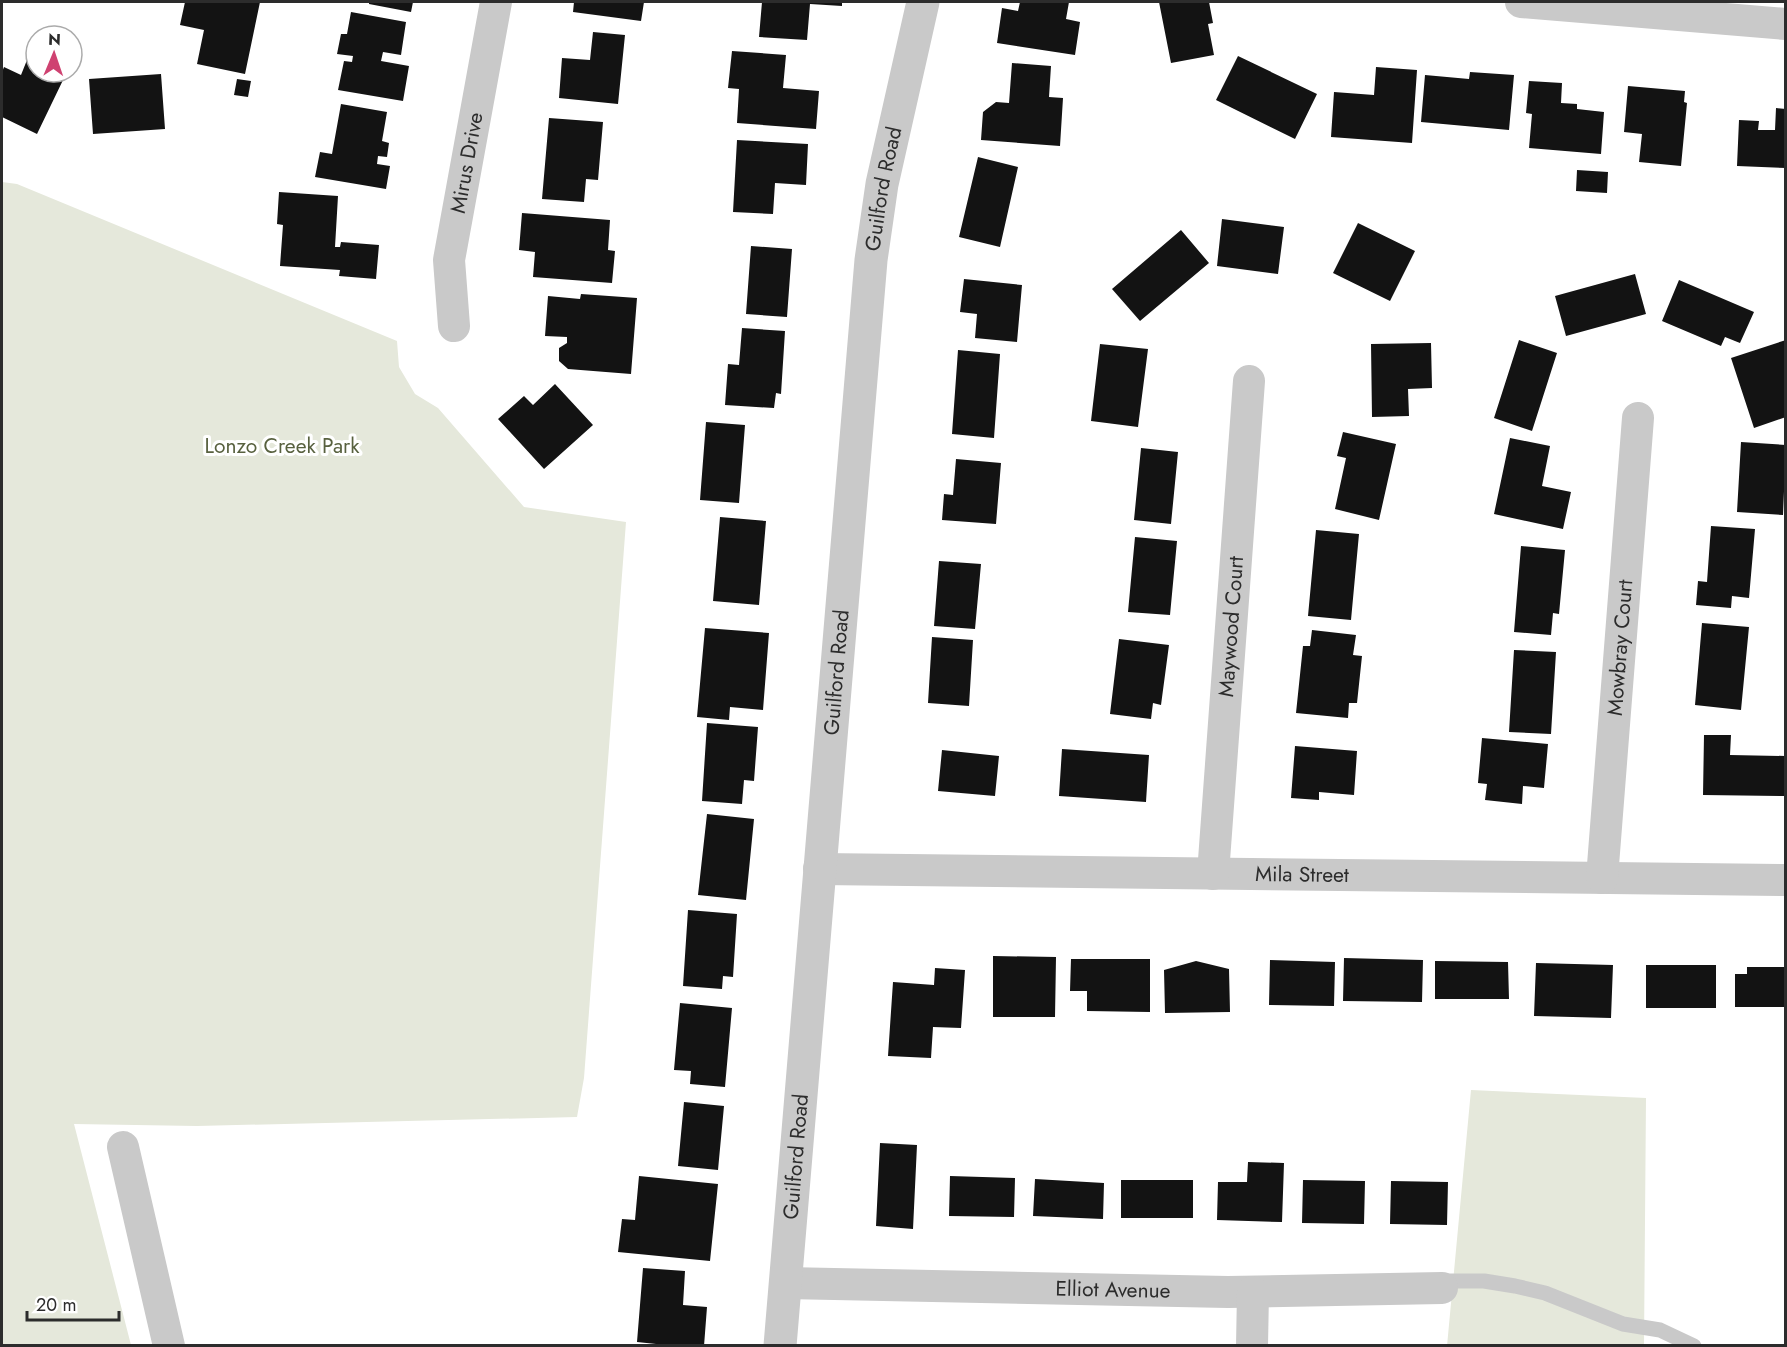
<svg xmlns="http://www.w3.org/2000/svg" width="1787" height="1347" viewBox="0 0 1787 1347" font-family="Jost,sans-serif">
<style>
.green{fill:#e5e8db}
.building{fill:#131313}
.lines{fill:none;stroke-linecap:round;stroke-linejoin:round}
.service{stroke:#c9c9c9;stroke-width:15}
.minor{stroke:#c9c9c9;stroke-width:32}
.tertiary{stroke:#c9c9c9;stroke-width:33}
.labels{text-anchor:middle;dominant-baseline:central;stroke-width:6;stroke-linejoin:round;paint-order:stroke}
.street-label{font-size:21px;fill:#2c2c2c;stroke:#fff}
.park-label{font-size:21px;fill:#58613f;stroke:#fff}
</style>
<rect width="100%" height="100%" fill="#fff"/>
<!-- green -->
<path class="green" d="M2 182 17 184 397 341 399 367 415 394 438 408 524 507 626 522 584 1078 577 1117 197 1126 74 1124 131 1345H2Z
M1471 1090 1646 1098 1644 1345 1447 1346Z"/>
<!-- building -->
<path class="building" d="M185 2H260L245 74 197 64 204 30 180 25Z
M369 2H413L411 12 369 4Z
M574 2H644L641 21 573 12Z
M762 2H842V6L810 4 807 40 759 37Z
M1020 2H1069L1066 19 1080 22 1075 55 997 43 1002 8 1018 11Z
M1159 2H1209L1213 23 1208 24 1214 55 1171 63Z
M351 12 406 22 401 55 383 52 381 61 409 66 403 101 338 90 344 61 352 62 353 56 337 54 341 34H347Z
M593 32 625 35 618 104 559 98 562 58 590 60Z
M732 51 786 55 783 88 819 91 816 129 737 123 739 89 728 88Z
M1238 56 1317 94 1295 139 1216 100Z
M27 60 36 64V72H51L64 78 37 134 2 117V72L4 67 21 75Z
M1012 63 1051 66 1049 97 1063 98 1060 146 981 140 983 112 996 102 1009 103Z
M1376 67 1417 70 1412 143 1331 137 1334 92 1374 95Z
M1470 72 1514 75 1509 130 1421 122 1425 75 1469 79Z
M161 74 165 129 93 134 89 79Z
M237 79 251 81 248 97 234 95Z
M1529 81 1562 83 1561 103 1577 104V109L1604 112 1601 154 1529 148 1532 114 1526 113Z
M1628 86 1685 91 1684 102 1687 103 1681 166 1639 162 1642 134 1624 132Z
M341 104 387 112 382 141 389 143 387 157 378 156 377 164 390 166 386 189 315 177 320 152 332 154Z
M1776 108 1786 109V168L1737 166 1739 120 1759 121 1758 130H1775Z
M549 118 603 122 598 180 586 179 584 202 542 199Z
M737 140 808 144 806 185 775 183 773 214 733 212Z
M978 157 1018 167 1000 247 959 237Z
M1577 170 1608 172 1607 193 1576 191Z
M279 192 338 196 335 247H340L341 242 379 245 376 279 339 276 340 270 280 266 283 225 277 224Z
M522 213 610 220 608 250 615 251 612 283 533 277 535 252 519 250Z
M1222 219 1284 227 1278 274 1217 266Z
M1358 223 1415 251 1390 301 1333 273Z
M1181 230 1209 263 1140 321 1112 289Z
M751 246 792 249 787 317 746 314Z
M1635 274 1646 314 1566 336 1555 296Z
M964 279 1022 285 1017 342 975 338 977 314 960 312Z
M1679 280 1754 312 1740 343 1725 337 1721 346 1662 321Z
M581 294 637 298 631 374 568 369 559 361V348L567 343V337L545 336 548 296 580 299Z
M742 328 785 331 781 394 776 393 774 408 725 405 728 364 739 365Z
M1519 340 1557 353 1532 431 1494 418Z
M1786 340V417L1754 428 1731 358Z
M1431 343 1432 388 1408 389 1409 416 1372 417 1371 344Z
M1100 344 1148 349 1138 427 1091 421Z
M958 350 1000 354 994 438 952 434Z
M555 384 593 425 544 469 498 419 524 396 533 405Z
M706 422 745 425 739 503 700 500Z
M1343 432 1396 444 1379 520 1335 509 1346 458 1337 456Z
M1510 438 1550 446 1542 486 1571 492 1563 529 1494 514Z
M1741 442 1786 445 1783 515 1737 512Z
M1141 448 1178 452 1171 524 1134 520Z
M956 459 1001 463 996 524 942 520 944 494 953 495Z
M720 517 766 521 759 605 713 601Z
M1711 526 1755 529 1749 598 1732 596 1731 608 1696 605 1698 581 1707 582Z
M1316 530 1359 534 1351 620 1308 616Z
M1135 537 1177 541 1170 615 1128 612Z
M1521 546 1565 550 1559 614 1553 613 1551 635 1514 632Z
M939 561 981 564 975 629 934 626Z
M1702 623 1749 627 1741 710 1695 705Z
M705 628 769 633 763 710 730 707 729 720 697 717Z
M1312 630 1356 635 1353 655 1362 656 1357 703H1349L1348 718 1296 713 1303 646H1310Z
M932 637 973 640 969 706 928 703Z
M1119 639 1169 645 1161 705 1153 703 1151 719 1110 714Z
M1514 650 1556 652 1551 734 1509 732Z
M707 723 758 727 754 781 744 780 742 804 702 801Z
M1704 735H1731L1730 755 1785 756 1784 796 1703 795Z
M1482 738 1548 744 1544 788 1523 786 1522 804 1485 800 1487 784 1478 783Z
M1295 746 1357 751 1354 795 1319 792V800L1291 798Z
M1062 749 1149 755 1146 802 1059 796Z
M942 750 999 756 995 796 938 791Z
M707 814 754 819 746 900 698 895Z
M688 910 737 914 733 977 723 976 722 989 683 986Z
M993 956 1056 957 1055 1017H993Z
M1344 958 1423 960 1422 1002 1343 1001Z
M1071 959H1150V1012L1087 1011V991H1070Z
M1270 960 1335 962 1334 1006 1269 1005Z
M1196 961 1229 969 1230 1012 1165 1013 1164 970Z
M1435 961 1508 962 1509 999H1435Z
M1536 963 1613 965 1611 1018 1534 1016Z
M1646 965H1716V1008H1646Z
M1747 967H1786V1007H1735V974H1747Z
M935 968 965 970 961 1028 933 1027 931 1058 888 1056 893 982 934 985Z
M680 1003 732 1008 725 1087 690 1084 691 1071 674 1070Z
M684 1102 724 1106 718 1170 678 1166Z
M880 1143 917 1145 913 1229 876 1226Z
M1248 1162 1284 1163 1282 1222 1217 1220 1218 1182H1247Z
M639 1176 718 1184 710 1261 618 1252 622 1219 635 1220Z
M950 1176 1015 1178 1014 1217 949 1216Z
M1035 1179 1104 1183 1103 1219 1033 1216Z
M1121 1180H1193V1218H1121Z
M1303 1180 1365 1181 1364 1224 1302 1223Z
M1391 1181 1448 1182 1447 1225 1390 1224Z
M643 1268 685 1271 683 1305 707 1307 704 1346H675L637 1342Z"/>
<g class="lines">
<!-- service -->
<path class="service" d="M1442 1288 1448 1281H1484L1515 1286 1545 1293 1623 1324 1660 1330 1694 1346"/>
<!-- minor -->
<g class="minor">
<path d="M1521 2 1786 24"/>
<path id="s1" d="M454 326 449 260 496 2"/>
<path id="s2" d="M819 869 1786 880"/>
<path id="s3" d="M1213 874 1249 381"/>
<path id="s4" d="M1602 878 1638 418"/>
<path d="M123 1147 169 1346"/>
<path id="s5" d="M785 1283 1228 1292 1442 1288"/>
<path d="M1252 1346 1253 1292"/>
</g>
<!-- tertiary -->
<path class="tertiary" id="s6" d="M780 1346 871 260 882 184 923 2"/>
</g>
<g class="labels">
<!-- street labels -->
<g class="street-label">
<text stroke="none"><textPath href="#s1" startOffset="165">Mirus Drive</textPath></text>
<text stroke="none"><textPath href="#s6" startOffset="1162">Guilford Road</textPath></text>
<text stroke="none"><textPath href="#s3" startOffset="248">Maywood Court</textPath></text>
<text stroke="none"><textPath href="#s4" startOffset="231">Mowbray Court</textPath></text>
<text stroke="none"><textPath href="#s6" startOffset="676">Guilford Road</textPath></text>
<text stroke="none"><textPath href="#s2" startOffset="483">Mila Street</textPath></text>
<text stroke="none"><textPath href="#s6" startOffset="190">Guilford Road</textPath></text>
<text stroke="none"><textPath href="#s5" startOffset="328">Elliot Avenue</textPath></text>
</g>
<!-- park labels -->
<g class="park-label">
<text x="282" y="446">Lonzo Creek Park</text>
</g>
</g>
<!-- border -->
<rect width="1787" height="1347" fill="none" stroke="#2c2c2c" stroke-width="6"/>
<!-- north arrow -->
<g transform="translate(54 54) rotate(2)"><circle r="28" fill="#ffffff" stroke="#ababab" stroke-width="1.5"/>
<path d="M0-4.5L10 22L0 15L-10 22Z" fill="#cf4271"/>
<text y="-9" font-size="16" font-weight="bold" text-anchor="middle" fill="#2c2c2c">N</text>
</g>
<!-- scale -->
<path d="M27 1311v9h92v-9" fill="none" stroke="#2c2c2c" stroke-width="3"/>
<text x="36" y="1311" font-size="18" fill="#2c2c2c" stroke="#ffffff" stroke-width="4.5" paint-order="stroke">20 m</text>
</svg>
